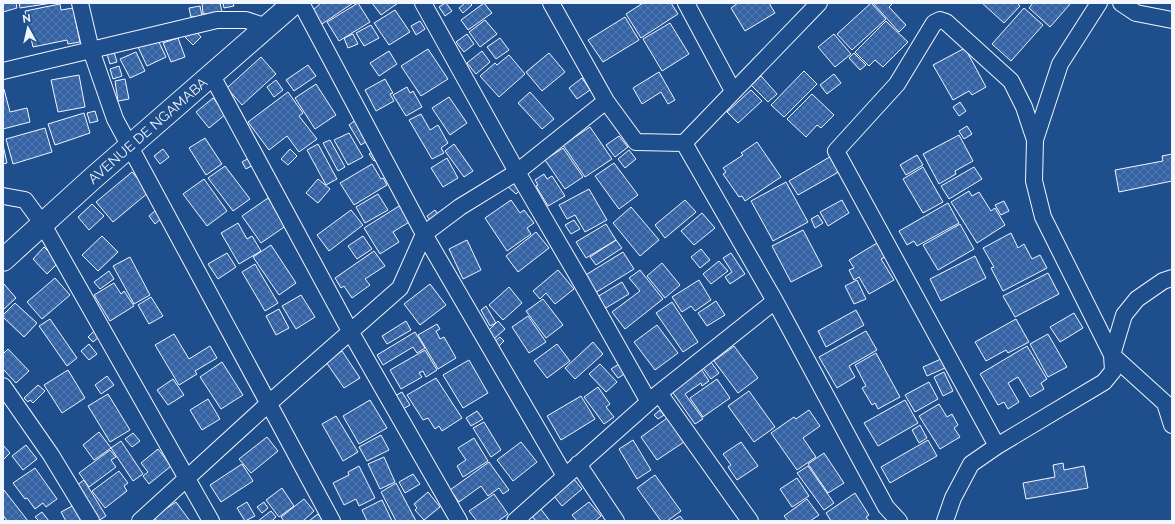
<svg xmlns="http://www.w3.org/2000/svg" width="1175" height="524" viewBox="0 0 1175 524" font-family="Raleway,sans-serif">
<style>
.building{fill:url(#building-cross-hatch);stroke:#f2f6ff}
.lines{fill:none;stroke-linecap:round;stroke-linejoin:round}
.minor-casing{stroke:#f2f6ff;stroke-width:18}
.secondary-casing{stroke:#f2f6ff;stroke-width:24}
.minor{stroke:#1f4e8c;stroke-width:16}
.secondary{stroke:#1f4e8c;stroke-width:22}
.labels{text-anchor:middle;dominant-baseline:central;stroke-width:3;stroke-linejoin:round;paint-order:stroke}
.street-label{font-size:14px;fill:#f2f6ff;stroke:#1f4e8c}
</style>
<defs>
<pattern id="building-cross-hatch" width="8" height="8" patternUnits="userSpaceOnUse"><rect width="8" height="8" fill="#3563a3"/><path d="M0 0l8 8M0 8l8-8" fill="none" stroke="#537ab1"/></pattern>
</defs>
<rect width="100%" height="100%" fill="#1f4e8c"/>
<!-- building -->
<path class="building" d="M3 3H16L17 8 3 12Z
M19 3H52L20 8Z
M202 3H220L222 12 203 14Z
M223 3H233L234 6 224 8Z
M321 3H353L322 24 312 11Z
M358 3 370 22 339 41 327 22Z
M372 3H398L381 15Z
M445 3H446L452 11 445 16 439 7Z
M465 3H470L472 5 463 13 459 8Z
M484 3 492 13 468 30 461 20Z
M643 3H671L678 14 641 38 626 14Z
M738 3H769L775 13 745 31 731 8Z
M871 3 886 19 852 50 837 34Z
M873 3H893L889 7 906 25 899 32Z
M982 3H1017L1020 6 1004 23Z
M1033 3H1071L1050 27 1029 8Z
M60 4 61 10 73 8 80 42 68 44 67 40 33 47 25 11Z
M200 6 202 16 191 17 189 8Z
M1024 8 1043 25 1011 61 992 44Z
M395 10 410 32 389 45 374 23Z
M625 17 639 40 603 62 588 40Z
M485 20 497 34 480 47 469 32Z
M420 21 425 29 416 35 411 26Z
M886 21 908 42 883 67 875 60 869 66 855 52Z
M670 23 689 54 662 71 643 39Z
M371 25 379 38 364 46 356 33Z
M193 28 201 37 193 45 184 36Z
M353 34 358 44 348 48 344 38Z
M467 34 474 44 464 52 456 42Z
M834 34 851 54 835 67 818 47Z
M157 38 166 57 147 66 138 47Z
M178 38 185 57 171 62 163 43Z
M500 38 509 50 496 59 487 47Z
M965 48 986 87 972 95 969 91 953 100 933 65Z
M113 49 117 62 110 64 106 51Z
M428 49 448 79 421 96 401 66Z
M389 51 397 64 379 76 370 63Z
M482 51 490 62 476 74 467 63Z
M136 52 145 71 130 78 120 59Z
M549 53 565 72 542 91 526 72Z
M854 53 866 65 860 70 849 58Z
M509 55 525 74 499 97 480 76 495 63 497 65Z
M261 57 276 74 242 105 227 88Z
M308 65 316 76 294 91 286 80Z
M119 66 122 76 113 79 110 69Z
M804 71 817 84 784 117 771 105Z
M659 72 675 100 668 104 661 92 642 104 633 88Z
M834 74 841 83 827 94 820 85Z
M79 75 85 107 58 112 51 80Z
M761 76 777 94 768 102 751 85Z
M582 78 590 90 577 99 569 88Z
M125 79 129 99 118 101 115 81Z
M385 79 393 93 390 94 394 101 376 111 365 90Z
M276 80 283 90 274 97 267 87Z
M316 84 336 115 315 129 295 98Z
M407 87 410 93 413 91 422 107 406 116 393 95Z
M3 89H4L10 112 27 108 30 122 3 129Z
M751 90 762 101 738 123 727 112Z
M288 92 303 113 299 116 317 139 299 152 287 136 269 150 248 122Z
M530 92 554 119 542 129 518 103Z
M812 94 834 115 821 128 817 125 806 137 787 119Z
M449 97 467 123 450 135 432 108Z
M213 98 226 114 209 128 196 112Z
M960 102 966 111 959 116 953 107Z
M95 111 98 121 90 123 87 113Z
M84 113 90 133 55 145 48 124Z
M421 114 430 130 438 125 448 143 441 148 444 153 432 159 409 120Z
M357 119 370 139 361 145 349 125Z
M967 126 972 134 964 139 959 131Z
M590 127 612 159 585 177 563 145Z
M45 128 52 152 13 164 6 139Z
M349 133 363 157 348 165 334 140Z
M959 135 973 161 955 171 956 174 939 184 923 154Z
M619 136 628 147 615 157 606 145Z
M205 138 222 164 206 175 189 148Z
M330 140 345 167 338 171 323 143Z
M757 142 781 177 745 201 742 196 739 197 723 174 726 172 723 168 743 155 741 153Z
M318 144 337 179 326 185 307 150Z
M454 144 473 171 464 177 445 151Z
M3 145 7 163 3 164Z
M563 148 583 177 565 189 545 160Z
M163 149 169 157 160 164 154 156Z
M290 149 297 156 288 165 281 159Z
M377 149 382 156 374 161 369 154Z
M629 150 636 159 625 168 618 159Z
M1172 154V181L1119 192 1115 170 1163 161 1162 156Z
M833 155 842 170 798 195 789 181Z
M917 155 923 165 906 175 900 165Z
M249 158 253 165 246 169 242 162Z
M447 158 458 178 443 187 431 168Z
M614 163 638 195 619 209 595 176Z
M372 164 381 179 383 178 387 185 354 205 340 183Z
M225 166 250 199 233 211 208 178Z
M923 167 943 202 923 213 903 179Z
M974 167 982 179 949 199 941 186Z
M132 172 149 192 113 222 96 202Z
M544 174 547 179 552 176 565 196 548 206 536 186 538 185 535 180Z
M513 178 522 188 516 194 506 185Z
M204 179 227 211 207 226 183 194Z
M318 179 330 189 318 203 306 193Z
M786 182 808 222 773 241 751 201Z
M589 189 607 220 585 232 575 215 567 219 559 205Z
M969 191 972 196 979 192 991 211 995 208 1005 225 977 243 951 202Z
M378 194 388 210 365 223 356 207Z
M268 198 287 225 261 243 242 216Z
M511 200 520 213 524 210 534 223 527 228 531 234 507 251 485 218Z
M685 200 696 212 665 238 655 225Z
M842 200 849 213 828 226 820 212Z
M1004 201 1009 211 1001 215 995 205Z
M404 203 414 219 393 232 399 242 380 254 364 228Z
M948 203 959 223 917 246 914 241 907 245 899 231Z
M92 204 104 216 89 230 78 217Z
M631 207 659 240 640 256 613 223Z
M157 209 163 217 155 224 149 216Z
M444 209 447 213 432 223 427 216 435 210 438 214Z
M351 210 363 225 329 251 317 235Z
M702 213 715 228 694 245 681 231Z
M818 215 823 223 815 228 811 219Z
M574 220 580 229 571 234 565 225Z
M238 223 247 239 252 236 261 251 239 264 221 233Z
M606 224 616 240 586 258 576 242Z
M960 224 974 249 938 270 923 245Z
M803 230 822 266 791 282 772 246Z
M536 232 549 248 518 272 506 256Z
M1011 233 1018 248 1024 244 1032 259 1040 255 1047 268 1003 291 991 268 994 267 983 248Z
M102 236 118 252 98 271 82 255Z
M363 236 372 249 357 259 348 246Z
M467 240 481 270 463 279 449 249Z
M616 240 622 248 596 265 590 257Z
M877 243 885 257 881 259 894 280 869 294 859 277 854 280 849 270 854 268 849 260Z
M271 245 296 283 279 295 253 257Z
M44 247 59 262 47 274 33 259Z
M701 249 710 260 700 268 691 257Z
M374 251 385 266 365 279 370 285 352 298 344 286 341 288 335 278Z
M623 252 634 269 595 293 584 276Z
M227 253 236 267 218 279 208 264Z
M731 253 745 274 730 284 725 277 732 272 723 258Z
M975 256 986 278 941 301 930 279Z
M130 257 150 295 134 304 113 266Z
M719 261 728 271 711 284 703 274Z
M662 263 680 285 665 298 647 276Z
M255 264 278 303 265 311 242 272Z
M558 270 574 289 555 304 546 293 540 299 533 291Z
M640 270 663 299 625 329 612 312 640 291 629 278Z
M109 271 114 279 100 289 94 282Z
M1048 273 1059 294 1015 317 1003 296Z
M55 278 70 295 42 319 27 302Z
M699 280 711 300 695 311 691 306 682 312 672 297Z
M857 280 866 299 854 304 845 286Z
M622 282 629 294 604 309 597 297Z
M114 283 121 294 124 291 134 306 110 321 94 295Z
M4 284 16 298 3 310V285Z
M430 284 446 305 420 325 404 304Z
M509 287 522 303 503 320 489 305Z
M301 295 315 317 296 329 282 306Z
M151 297 163 316 149 324 138 305Z
M543 299 563 325 546 338 526 311Z
M716 301 725 315 707 326 698 313Z
M672 302 698 342 683 352 656 313Z
M15 303 37 323 24 337 3 317V315Z
M486 306 496 323 490 326 481 310Z
M279 309 289 328 276 335 266 316Z
M856 310 864 325 826 347 818 331Z
M1074 313 1083 328 1060 342 1050 327Z
M528 316 546 342 529 353 512 327Z
M50 319 77 358 67 366 39 326Z
M1016 319 1029 342 1008 353 1006 350 986 361 975 342Z
M406 321 411 330 387 344 382 336Z
M498 321 505 329 493 340 486 333Z
M437 324 440 329 436 331 440 339 444 337 456 358 438 369 418 335Z
M657 325 678 353 655 370 634 342Z
M95 330 100 336 93 342 88 337Z
M866 331 877 350 849 366 855 377 837 388 819 357Z
M415 332 425 348 417 353 413 347 383 365 377 355Z
M174 334 189 359 210 346 217 358 195 371 197 374 179 385 155 345Z
M1048 334 1067 367 1048 377 1030 344Z
M500 337 504 341 497 348 493 343Z
M593 342 603 354 575 379 565 368Z
M89 344 97 354 89 360 81 351Z
M557 344 570 361 547 378 534 361Z
M734 346 758 378 738 393 714 361Z
M1027 346 1047 379 1041 383 1044 389 1030 397 1018 377 1008 383 1019 402 1008 409 1004 402 998 405 980 374Z
M8 349 29 371 16 383 3 369V354Z
M425 350 437 370 426 377 423 371 419 373 422 377 401 389 390 370Z
M342 351 360 378 344 388 326 362Z
M876 353 900 397 878 409 875 403 872 405 862 388 866 386 855 365Z
M708 358 719 373 711 379 700 364Z
M941 359 945 368 927 376 923 367Z
M469 360 488 393 463 408 443 375Z
M222 362 243 395 221 409 200 377Z
M600 364 617 382 606 392 589 374Z
M619 364 626 373 618 378 611 369Z
M701 369 709 381 702 386 701 383 685 394 703 419 695 424 671 390Z
M68 370 85 398 62 413 44 385Z
M944 372 953 391 943 396 934 377Z
M107 376 114 385 101 394 95 385Z
M436 378 462 418 442 431 439 426 435 429 428 418 423 420 407 395Z
M173 379 184 395 168 405 157 390Z
M717 379 730 398 703 417 690 398Z
M929 382 938 399 915 412 905 395Z
M38 385 45 391 33 403 30 400 28 402 24 398Z
M598 387 610 404 606 407 614 417 604 424 584 397Z
M749 391 775 427 754 442 728 406Z
M402 392 410 405 403 409 395 396Z
M108 394 130 430 110 442 88 406Z
M581 396 595 419 561 440 547 416Z
M208 399 220 419 202 430 190 410Z
M370 400 387 428 359 444 343 416Z
M905 400 918 423 878 446 864 423Z
M939 404 947 417 952 414 958 425 954 428 960 437 940 449 919 416Z
M660 410 664 415 658 419 654 415Z
M809 410 820 426 803 438 816 457 797 470 771 433 794 417 796 419Z
M477 411 483 419 471 426 466 418Z
M336 416 358 452 343 461 322 424Z
M670 416 687 440 657 460 641 437Z
M484 422 501 450 491 457 473 428Z
M920 425 927 438 919 443 912 430Z
M99 432 111 448 94 460 83 445Z
M133 433 140 441 132 447 125 439Z
M381 435 389 450 367 461 359 447Z
M267 437 278 451 251 473 239 459Z
M474 438 488 461 463 477 457 466 466 460 458 448Z
M633 440 651 470 637 479 619 449Z
M928 440 937 456 890 483 881 467Z
M121 441 143 474 133 481 111 448Z
M521 442 537 462 513 481 497 460Z
M741 442 758 466 737 480 728 467 731 465 723 454Z
M3 445 10 453 3 460Z
M26 445 37 459 23 470 12 456Z
M158 449 171 466 149 484 143 476 148 472 141 463Z
M110 450 116 457 111 460 116 467 89 487 79 473Z
M824 453 844 483 828 493 808 464Z
M384 457 395 482 380 489 368 464Z
M489 462 509 490 503 494 499 488 488 496 481 486 459 502 450 490Z
M1063 463 1064 470 1084 466 1088 488 1026 499 1023 483 1055 477 1053 465Z
M242 464 253 481 221 502 210 485Z
M359 466 375 498 359 506 356 499 344 505 333 483 349 475 348 472Z
M808 466 834 503 824 510 797 473Z
M35 468 57 499 46 507 43 503 35 509 27 498 25 499 13 483Z
M119 471 128 483 124 486 127 491 105 508 92 491Z
M413 474 420 484 405 493 399 482Z
M655 475 681 511 667 521H661L637 488Z
M573 478 582 489 562 506 553 495Z
M797 478 809 496 792 507 780 489Z
M84 480 106 516 98 521 76 486Z
M396 483 416 521H396L381 492Z
M282 488 294 506 279 517 266 500Z
M4 490 28 521H7L3 515V491Z
M428 492 440 507 424 520 415 510 417 508 414 504Z
M855 493 869 515 866 517 869 521H831L826 513Z
M494 494 508 514 498 521H477L469 511Z
M304 499 314 511 303 521H284L281 517Z
M807 499 819 515 810 521H788L784 516Z
M382 500 392 521H367L362 510Z
M176 502 190 521H157L154 517Z
M247 502 255 516 245 521 237 508Z
M264 502 268 508 262 513 257 507Z
M589 502 601 516 595 521H577L572 515Z
M76 504 86 521H66L61 512Z
M540 508 550 521H536L531 515Z
M271 511 276 517 272 521H258Z
M42 512 49 521H39L35 517Z
M318 514 323 521H311L310 520Z
M680 516 684 521H672Z"/>
<g class="lines">
<!-- minor casing -->
<g class="minor-casing">
<path id="minor" d="M80 3 91 50 115 119 332 521
M301 3 424 234 565 476
M423 3 517 172 580 280 649 402
M551 3 606 101 636 142 684 143 775 301 886 507 899 521
M686 3 733 91
M1121 3 1136 13 1172 20
M3 71 217 20H246L267 27
M211 74 350 331 459 521
M1035 140 1060 64 1099 3
M684 143 819 3
M3 196 25 200 42 223 211 521
M3 386 51 455 91 521
M659 393 750 521
M997 446 836 151 897 84 934 23 940 20 946 22 1011 81 1024 107 1035 140 1034 181 1043 217 1112 355 1165 403 1172 425
M578 464 616 521
M140 521 268 404 400 288 424 234 460 207 517 172 606 101
M515 521 659 393 775 301
M945 521 953 498 971 464 997 446 1104 382 1113 371 1112 355 1124 315 1137 299 1163 281 1172 278"/>
</g>
<!-- secondary casing -->
<g class="secondary-casing">
<g id="secondary">
<path id="s1" d="M3 260 92 179 294 3"/>
</g>
</g>
<!-- minor -->
<use href="#minor" class="minor"/>
<!-- secondary -->
<use href="#secondary" class="secondary"/>
</g>
<g class="labels">
<!-- street labels -->
<g class="street-label">
<text stroke="none"><textPath href="#s1" startOffset="194">AVENUE DE NGAMABA</textPath></text>
</g>
</g>
<!-- border -->
<rect width="1175" height="524" fill="none" stroke="#f2f6ff" stroke-width="8"/>
<!-- north arrow -->
<g transform="translate(28 28) rotate(352)" stroke="#1f4e8c" stroke-width="3" paint-order="stroke">
<path d="M0-3L7 15L0 10L-7 15Z" fill="#f2f6ff"/>
<text y="-6" font-size="11" font-weight="bold" text-anchor="middle" fill="#f2f6ff">N</text>
</g>
</svg>
